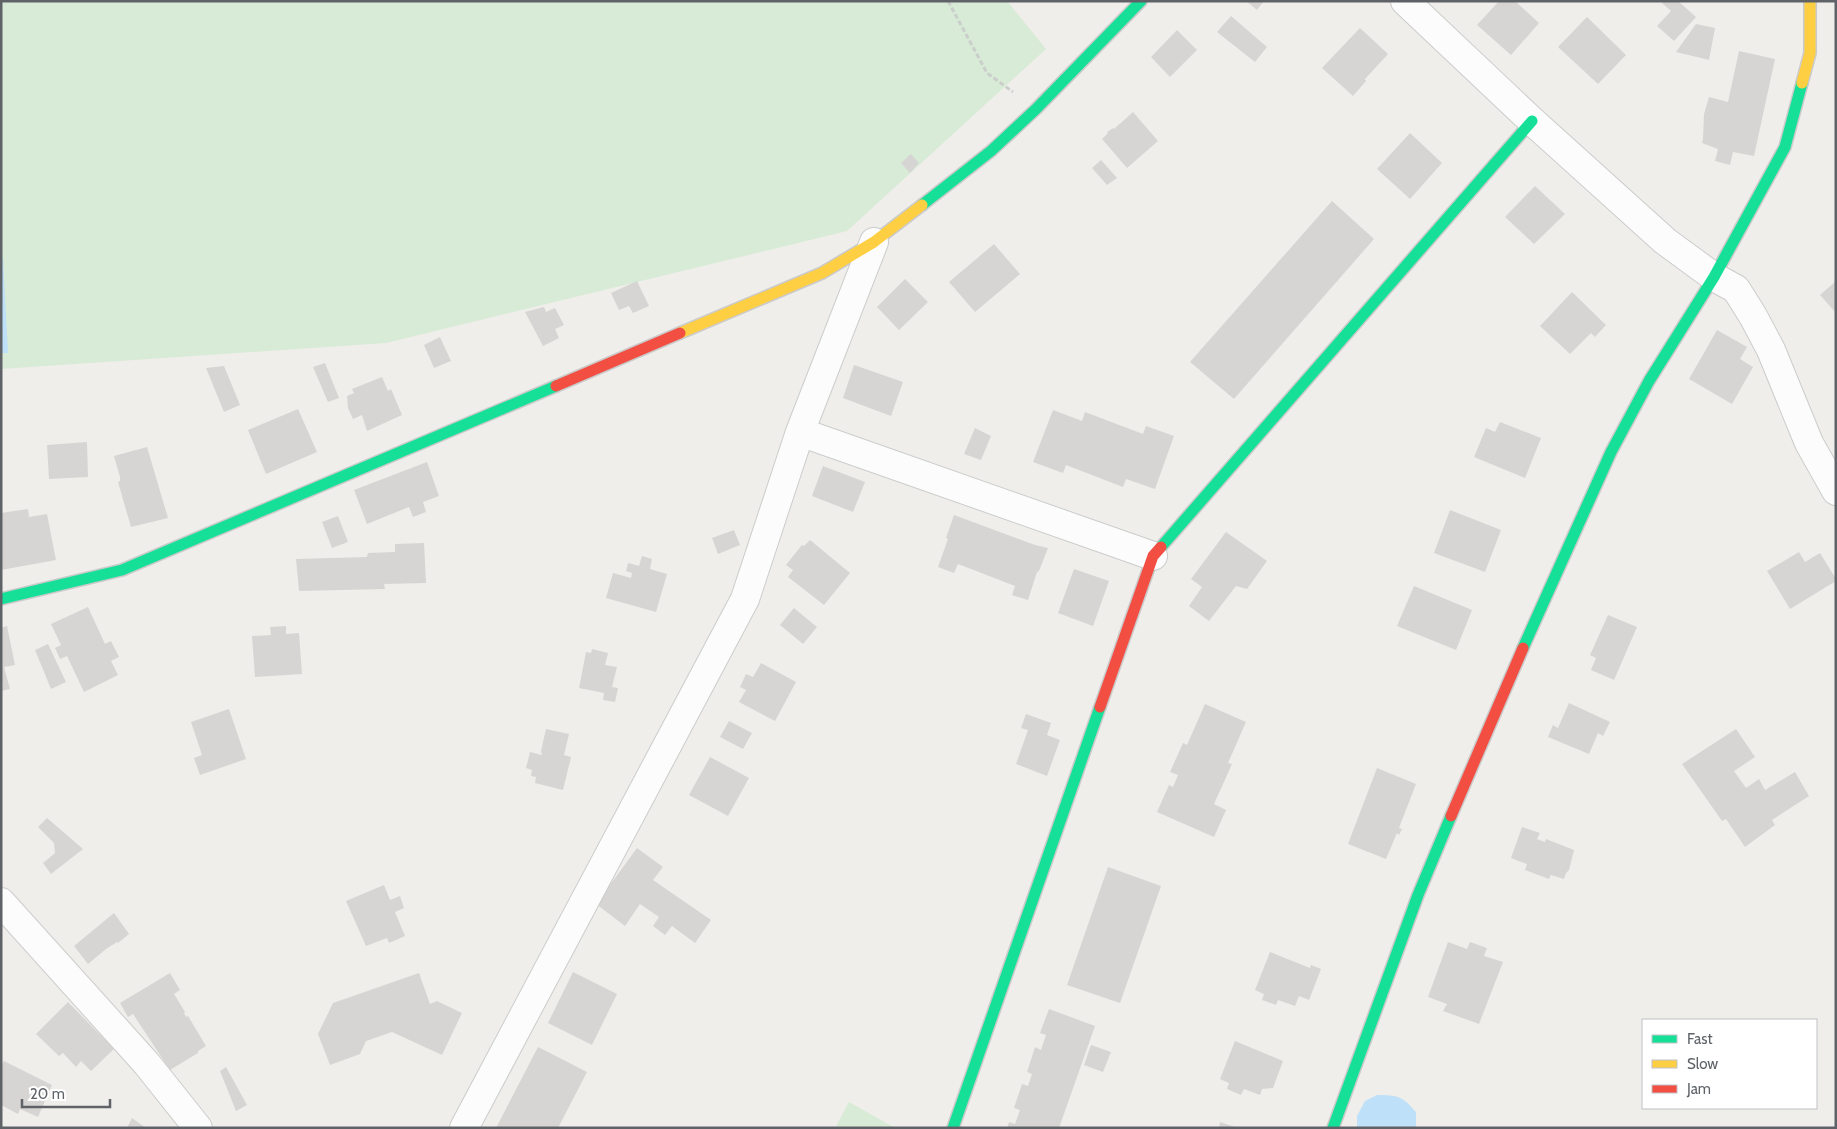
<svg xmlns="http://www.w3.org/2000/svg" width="1837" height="1129" viewBox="0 0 1837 1129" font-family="Cabin,sans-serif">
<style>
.green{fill:#d8ebd6}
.water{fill:#bfe0f9}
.building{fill:#d6d5d3}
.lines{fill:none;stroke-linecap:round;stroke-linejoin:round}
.street-casing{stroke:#cbcccc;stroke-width:30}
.fast-casing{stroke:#cacacb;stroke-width:14}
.slow-casing{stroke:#cacacb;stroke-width:14}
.jam-casing{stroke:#cacacb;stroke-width:14}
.path{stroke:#cacfcc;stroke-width:3;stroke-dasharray:5 2.5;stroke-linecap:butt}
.street{stroke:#fdfcfc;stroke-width:28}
.fast{stroke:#16e098;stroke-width:11}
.slow{stroke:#ffcf43;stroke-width:11}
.jam{stroke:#f24e42;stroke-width:11}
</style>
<rect width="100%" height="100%" fill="#efeeea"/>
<!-- green -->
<path class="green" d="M1 1H1007L1046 49 847 231 386 343 1 369Z
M849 1102 895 1128H835Z"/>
<!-- water -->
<path class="water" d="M1 258H3L8 353H1Z
M1377 1095C1398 1095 1402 1096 1416 1112V1128H1357V1116L1365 1101Z"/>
<!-- building -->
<path class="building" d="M1246 1H1264L1257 10Z
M1499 1H1515L1539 23 1511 55 1477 25Z
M1664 1H1678L1696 17 1674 41 1657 26 1671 11 1662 3Z
M1231 16 1267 47 1255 62 1217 32Z
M1587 17 1626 55 1598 84 1558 47Z
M1696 24 1715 28 1709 60 1676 52Z
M1360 28 1388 54 1365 79 1366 81 1353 96 1322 68Z
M1177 30 1197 50 1170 77 1151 57Z
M1739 51 1775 59 1754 156 1733 152 1730 165 1715 161 1718 149 1702 143 1703 139 1704 114 1709 97 1728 102Z
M1133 112 1158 141 1127 168 1102 139 1108 133 1107 132 1113 128 1114 129Z
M1410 133 1442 163 1410 199 1377 169Z
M911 154 919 163 910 173 901 163Z
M1101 160 1117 178 1107 185 1092 168Z
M1535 186 1565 214 1534 244 1505 217Z
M1332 201 1374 239 1234 399 1190 362Z
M994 244 1020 274 975 312 949 282Z
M905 279 928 302 899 330 877 307Z
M637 281 649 306 633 313 629 306 619 310 611 293Z
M1836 281V313L1820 295Z
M1572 292 1606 325 1595 337 1591 333 1570 354 1540 326Z
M544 307 546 312 555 308 564 325 555 329 559 338 543 346 525 312Z
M1717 330 1747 347 1740 359 1753 367 1732 404 1689 379Z
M440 337 451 361 434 368 424 345Z
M325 363 339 398 328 402 313 367Z
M854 365 903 382 891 416 843 398Z
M224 366 240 405 224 412 206 368Z
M382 377 388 391 391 389 402 415 367 431 362 415 353 419 348 408 347 396 354 393 352 389Z
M298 409 317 452 266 474 248 430Z
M1053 410 1082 421 1085 412 1143 434 1146 426 1174 436 1155 489 1126 479 1123 487 1066 465 1063 473 1033 462Z
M1500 422 1541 438 1525 478 1474 457 1486 428 1495 432Z
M975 428 991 436 981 460 964 454Z
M87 442 88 477 49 479 47 445Z
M147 447 168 518 131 527 118 482 120 481V477L114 456Z
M427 462 439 496 423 502 426 512 413 517 409 507 367 524 354 490Z
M823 466 865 482 853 512 812 496Z
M28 509 29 517 47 514 56 560 1 570V513Z
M1450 510 1501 530 1485 572 1434 553Z
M954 515 1035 545 1048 548 1039 571 1037 572 1028 600 1012 595 1015 586 958 564 954 573 938 567 948 539 946 538Z
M338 516 348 542 332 548 322 522Z
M734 530 740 545 718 554 712 538Z
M1226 532 1267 561 1247 589 1236 586 1209 621 1189 606 1202 587 1191 579Z
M810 540 850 573 824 605 788 577 793 570 786 565 802 545 804 546Z
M424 543 426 583 384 584 385 589 299 591 296 559 367 557 368 553 395 552V544Z
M1799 552 1805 562 1820 553 1836 579V581L1790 609 1767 571Z
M642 556 652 559 650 569 667 574 656 612 606 598 613 573 631 578 632 573 626 571 628 563 639 566Z
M1074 569 1109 581 1093 626 1058 613Z
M1414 586 1472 610 1456 650 1397 626Z
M88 607 105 644 111 641 119 657 111 661 118 675 84 692 67 656 60 659 55 648 61 645 51 624Z
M794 608 817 627 803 644 780 625Z
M1608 615 1637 627 1614 680 1591 670 1596 658 1590 655Z
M7 626 15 665 4 667 10 689 1 691V628Z
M286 626V634L299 633 302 674 255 677 252 636 271 635 270 627Z
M48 644 66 682 51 689 35 650Z
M592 649 608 653 605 665 617 667 612 687 618 688 615 702 603 700 604 693 579 688 586 652 591 653Z
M761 663 796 682 775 721 739 702 746 690 740 687 746 674 753 677Z
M1569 703 1610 722 1603 736 1598 733 1589 754 1548 737 1553 725 1558 728Z
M1205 704 1246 722 1228 763 1232 764 1214 804 1226 810 1214 837 1157 812 1169 785 1173 787 1178 775 1170 772 1183 743 1187 745Z
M229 709 246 759 200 775 194 758 202 755 191 722Z
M1026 714 1051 723 1047 735 1060 740 1047 776 1016 764 1028 730 1021 728Z
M729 721 752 733 743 749 720 737Z
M546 729 569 734 564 755 571 757 563 790 535 783 536 777 531 776 532 770 526 768 530 752 542 755 541 751Z
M1736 729 1755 757 1734 771 1746 788 1759 779 1765 790 1795 772 1809 796 1772 820 1775 825 1745 847 1726 819 1722 821 1682 764Z
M710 757 749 778 728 816 689 795Z
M1377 768 1416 784 1399 828 1402 829 1399 835 1397 833 1386 859 1348 844Z
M47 818 83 849 51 874 43 863 55 853 54 843 38 827Z
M1522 827 1540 833 1537 839 1545 842 1546 839 1574 850 1569 870 1566 873 1564 879 1551 875 1549 879 1525 870 1527 864 1511 858Z
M637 848 663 867 653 880 711 920 695 943 672 926 665 935 653 926 659 917 640 904 625 926 596 904Z
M1108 867 1161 886 1120 1003 1067 985Z
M384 885 390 900 400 896 404 908 395 912 405 936 389 943 387 938 366 946 346 901Z
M114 913 129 934 118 943 117 942 106 949 88 964 74 946Z
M1448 942 1467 949 1470 942 1487 948 1484 956 1503 962 1479 1024 1443 1011 1447 1004 1428 997Z
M1270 952 1310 968 1311 965 1321 969 1309 1000 1299 996 1295 1006 1278 1000 1276 1005 1262 1000 1264 994 1255 990Z
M573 972 617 994 592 1045 548 1023Z
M170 973 180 990 174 994 185 1012 184 1013 186 1017 188 1016 206 1046 198 1051V1053L170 1070 133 1014 128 1017 120 1003Z
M419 973 430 1004 437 1001 462 1013 442 1055 392 1032 366 1041 360 1054 330 1065 318 1034 333 1003Z
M68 1002 114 1049 91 1071 81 1061 76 1067 63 1053 59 1056 36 1034Z
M1049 1009 1095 1026 1059 1128H1007L1009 1122 1015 1124 1020 1110 1014 1108 1022 1084 1028 1086 1032 1074 1027 1072 1035 1047 1041 1050 1046 1035 1040 1033Z
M1235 1041 1283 1061 1273 1088 1262 1089 1260 1095 1244 1089 1241 1095 1227 1089 1229 1083 1220 1079Z
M1091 1045 1111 1052 1103 1072 1084 1065Z
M538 1047 587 1072 558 1128H496Z
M4 1061 52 1085 38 1117 20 1109 18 1114 1 1105V1066Z
M226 1067 247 1105 236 1111 220 1071Z
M132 1118 146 1128H127Z
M1220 1122 1235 1127V1128H1219Z"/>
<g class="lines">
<!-- street casing -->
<g class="street-casing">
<path id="street" d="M1405 1 1532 121 1665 241 1714 277 1736 289 1753 316 1771 350 1809 443 1836 491
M800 432 1153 556
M1 902 147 1064 198 1128
M464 1128 745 599 800 432 874 242"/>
</g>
<!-- fast casing -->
<g class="fast-casing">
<path id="fast" d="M922 205 991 151 1036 109 1141 1
M1161 547 1532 121
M1 599 122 570 556 386
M1523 648 1611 452 1649 381 1714 277 1785 147 1802 83
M953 1128 1100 707
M1333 1128 1418 895 1451 816"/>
</g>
<!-- slow casing -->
<g class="slow-casing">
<path id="slow" d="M1802 83 1810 53V1
M680 333 822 273 874 242 922 205"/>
</g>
<!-- jam casing -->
<g class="jam-casing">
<path id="jam" d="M556 386 680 333
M1100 707 1153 556 1161 547
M1451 816 1523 648"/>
</g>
<!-- path -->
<path class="path" d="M948 1 987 73 1013 92"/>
<!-- street -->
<use href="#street" class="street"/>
<!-- fast -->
<use href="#fast" class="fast"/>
<!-- slow -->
<use href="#slow" class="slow"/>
<!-- jam -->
<use href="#jam" class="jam"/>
</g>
<!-- border -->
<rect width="1837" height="1129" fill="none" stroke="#5f6368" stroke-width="5"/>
<!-- legend -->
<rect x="1642" y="1019" width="175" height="90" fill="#ffffff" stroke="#bfc1c3"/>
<rect x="1652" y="1035" width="25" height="8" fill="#16e098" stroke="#bfc1c3"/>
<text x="1687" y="1044" font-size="15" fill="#5f6368">Fast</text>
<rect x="1652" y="1060" width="25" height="8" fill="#ffcf43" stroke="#bfc1c3"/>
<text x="1687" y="1069" font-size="15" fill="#5f6368">Slow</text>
<rect x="1652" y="1085" width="25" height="8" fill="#f24e42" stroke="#bfc1c3"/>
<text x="1687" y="1094" font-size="15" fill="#5f6368">Jam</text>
<!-- scale -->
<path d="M22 1099v8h88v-8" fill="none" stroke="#5f6368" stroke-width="2.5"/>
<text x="30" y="1099" font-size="15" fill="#5f6368" stroke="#ffffff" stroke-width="4" paint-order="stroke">20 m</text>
</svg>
